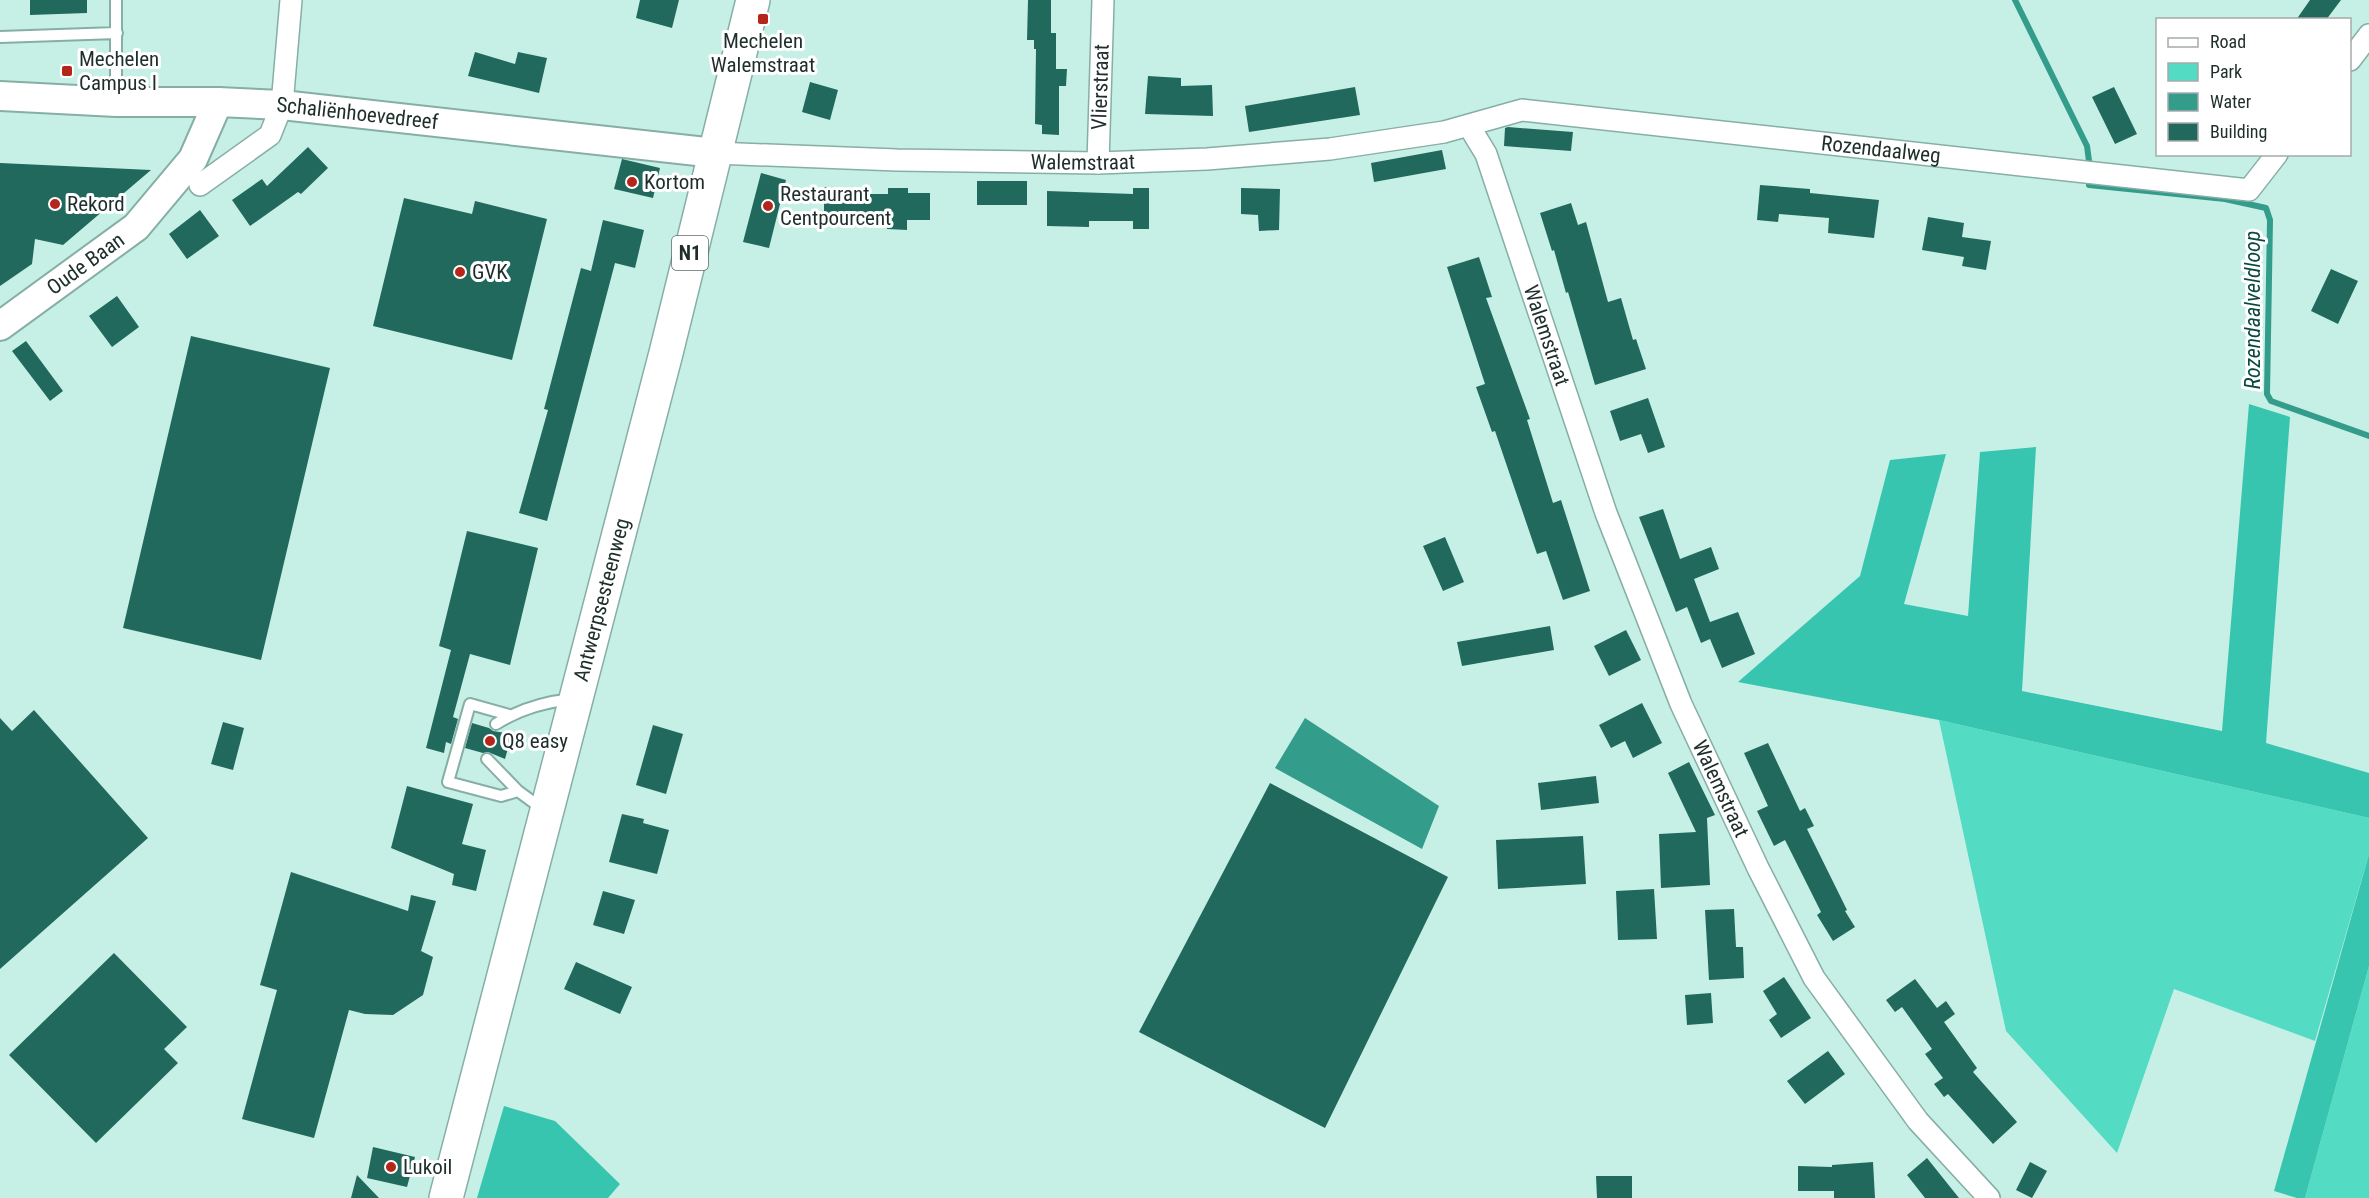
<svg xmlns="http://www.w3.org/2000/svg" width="2369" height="1198" viewBox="0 0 2369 1198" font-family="'Roboto Condensed',sans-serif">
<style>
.green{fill:#54dbc4}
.forest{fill:#38c5af}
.water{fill:#349c8b}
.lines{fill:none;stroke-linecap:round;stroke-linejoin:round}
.stream{stroke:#349c8b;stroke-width:6}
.building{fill:#21695d}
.lane-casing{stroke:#86aea5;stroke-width:14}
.street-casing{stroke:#86aea5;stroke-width:24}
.secondary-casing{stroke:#86aea5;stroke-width:32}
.primary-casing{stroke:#86aea5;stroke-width:36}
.lane{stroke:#fff;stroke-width:10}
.street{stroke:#fff;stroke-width:21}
.secondary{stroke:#fff;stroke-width:28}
.primary{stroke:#fff;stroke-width:33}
.poi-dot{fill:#b4261a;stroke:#fff;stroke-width:2}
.labels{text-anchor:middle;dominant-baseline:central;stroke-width:6;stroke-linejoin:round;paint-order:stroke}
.shield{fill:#fff;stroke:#626d6b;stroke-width:1.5}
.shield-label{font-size:20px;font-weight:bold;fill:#1e2e2b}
.poi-label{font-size:21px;fill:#1e2e2b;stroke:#fff;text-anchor:start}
.street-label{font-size:21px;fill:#1e2e2b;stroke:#fff}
.water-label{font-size:22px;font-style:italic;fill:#0b483f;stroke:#fff}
</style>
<rect width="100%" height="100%" fill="#c6f0e6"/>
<!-- green -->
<path class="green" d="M1939 720 2369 818V854L2315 1041 2174 989 2117 1153 2006 1031Z
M2369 966V1198H2305Z"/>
<!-- forest -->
<path class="forest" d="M2249 404 2290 417 2266 743 2369 773V818L1939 720 1738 682 1860 576 1890 460 1946 454 1904 604 1968 616 1980 452 2036 447 2022 691 2222 731Z
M2369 854V966L2305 1198H2297L2274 1191Z
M504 1106 555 1121 620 1184 608 1198H477Z"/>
<!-- water -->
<path class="water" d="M1305 718 1439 806 1422 849 1275 768Z"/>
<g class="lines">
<!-- stream -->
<path class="stream" d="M2015 0 2087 146 2089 161V185L2225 199 2266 208 2270 220 2267 394 2271 401 2369 436"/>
</g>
<!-- building -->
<path class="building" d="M30 0H87V13L30 15Z
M640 0H679L672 28 636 18Z
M1028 0H1051V33H1056V69H1067L1066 86H1059V135L1042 134V125L1035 124 1036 49H1034V40H1027Z
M2310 0H2341L2326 20H2296Z
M475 52 515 64 518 52 547 58 539 93 468 76Z
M1148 76 1181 78V86L1212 85 1213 116 1145 114Z
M810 82 838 90 830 120 802 112Z
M1355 87 1360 115 1249 132 1245 106Z
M2114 87 2137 134 2115 144 2092 97Z
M1508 127 1573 132 1571 151 1504 146 1505 128Z
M308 147 328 168 301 194 298 192 250 226 232 200 262 179 267 186Z
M1442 150 1446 169 1374 182 1371 163Z
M622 159 660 168 653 198 614 189Z
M0 163 151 170 63 245 35 239 32 264 0 286Z
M761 173 786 180 769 248 743 242Z
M977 181H1027V205H977Z
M1760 185 1810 189V193L1879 200 1874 238 1828 233 1829 218 1779 214 1778 222 1757 220Z
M824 187 844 188V194H888V188H908V193H930V220H907V230L887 229V221H824Z
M1133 188H1149V229H1133V221H1089V227L1047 226V191L1133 194Z
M1241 188 1280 189 1279 230 1259 231 1258 215 1241 214Z
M404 198 472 214 475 201 547 219 512 360 373 326Z
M1571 203 1578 225 1586 222 1608 302 1621 298 1633 340 1636 339 1646 369 1595 385 1568 292 1566 293 1554 250 1552 251 1540 213Z
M200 210 219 236 187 259 169 234Z
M1928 217 1964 223 1962 237 1991 241 1986 270 1962 266 1964 257 1922 250Z
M603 220 644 230 635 268 615 263 547 521 519 513 548 410 544 409 581 268 591 271Z
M1479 257 1492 297 1486 298 1530 419 1527 420 1553 503 1561 500 1590 591 1563 600 1546 551 1537 554 1495 431 1492 432 1476 387 1485 384 1447 267Z
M2331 269 2358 281 2338 324 2311 311Z
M117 296 139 327 112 347 89 316Z
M191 336 330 368 261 660 123 628Z
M26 341 63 391 50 401 12 351Z
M1648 398 1665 447 1648 453 1641 434 1620 441 1610 411Z
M1663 509 1680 559 1711 547 1719 569 1694 579 1710 622 1738 612 1755 654 1722 668 1710 639 1701 643 1687 607 1676 612 1639 517Z
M467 531 538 548 510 665 470 654 453 717 458 719 451 744 446 742 444 753 426 748 451 650 439 646Z
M1445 537 1464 582 1443 591 1423 546Z
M1550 626 1554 650 1462 666 1457 642Z
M1626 630 1641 660 1609 676 1594 646Z
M1642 703 1662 743 1633 758 1625 741 1611 748 1599 725Z
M34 710 148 838 0 969V718L12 731Z
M223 722 244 728 233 770 211 764Z
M472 723 489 728 493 731 512 734 505 759 488 752 483 753 465 748Z
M653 725 683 734 666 794 636 785Z
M1768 743 1800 811 1805 808 1814 826 1807 829 1847 910 1845 911 1855 927 1833 941 1817 915 1821 912 1785 840 1774 846 1757 811 1768 806 1744 753Z
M1689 762 1715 815 1707 818 1710 885 1661 888 1659 834 1696 832 1668 773Z
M1596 776 1599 803 1541 810 1538 783Z
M1270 783 1448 877 1325 1128 1139 1032Z
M407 786 473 804 462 844 486 850 476 891 452 885 454 874 391 848Z
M622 814 644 819 643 823 669 830 657 874 609 862Z
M1583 836 1586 884 1498 889 1496 840Z
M291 872 408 911 411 895 436 901 421 951 433 957 423 995 393 1015 365 1014 349 1010 314 1138 242 1119 277 990 260 985Z
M1654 889 1657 939 1618 940 1616 891Z
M603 891 635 900 624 934 593 925Z
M1734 909 1736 947H1743L1744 978 1709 980 1705 910Z
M114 953 187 1027 164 1049 178 1063 96 1143 9 1055Z
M576 962 632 987 620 1014 564 989Z
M1784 977 1811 1018 1781 1038 1769 1020 1777 1014 1763 991Z
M1915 979 1937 1008 1946 1001 1955 1014 1944 1022 1977 1068 1973 1072 2017 1122 1993 1144 1948 1094 1944 1097 1934 1084 1943 1078 1925 1054 1932 1049 1902 1007 1895 1012 1886 1000Z
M1711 993 1713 1023 1687 1025 1685 995Z
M1828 1051 1845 1074 1805 1104 1787 1081Z
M373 1147 415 1157 407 1187 367 1178Z
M1927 1158 1959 1198H1925L1907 1175Z
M1873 1162 1875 1198H1834V1191H1798V1166L1832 1167V1165Z
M2030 1162 2047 1171 2032 1198 2016 1190Z
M357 1175 379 1198H351Z
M1596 1176H1632V1198H1597Z"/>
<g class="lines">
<!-- lane casing -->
<g class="lane-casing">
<path id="lane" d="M0 37 117 33
M116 102V0
M509 715 470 704 448 782 501 796 518 791
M496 724C519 709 545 702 572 699
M487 759 518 791 544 810"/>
</g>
<!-- street casing -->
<g class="street-casing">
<g id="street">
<path d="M2350 60 2369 35"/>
<path id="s1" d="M1469 126 1486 154 1606 513 1681 704 1758 868 1814 978 1918 1121 1989 1198"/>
<path id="s2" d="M715 153 897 160 1098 163 1207 159 1330 149 1444 132 1522 110 2249 190 2277 154"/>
<path id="s3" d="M1098 163 1103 0"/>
<path d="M200 185 270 135 282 105 291 0"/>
</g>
</g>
<!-- secondary casing -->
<g class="secondary-casing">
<g id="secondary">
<path id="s4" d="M0 96 116 102H218L282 105 715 153"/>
<path id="s5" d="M0 326 136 227 193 159 218 102"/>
</g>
</g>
<!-- primary casing -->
<g class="primary-casing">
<g id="primary">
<path id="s6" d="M446 1198 666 353 753 0"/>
</g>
</g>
<!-- lane -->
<use href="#lane" class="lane"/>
<!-- street -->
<use href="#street" class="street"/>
<!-- secondary -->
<use href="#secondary" class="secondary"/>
<!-- primary -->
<use href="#primary" class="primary"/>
</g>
<!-- markers -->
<g class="poi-dot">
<rect x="757" y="13" width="12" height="12" rx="3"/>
<rect x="61" y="65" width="12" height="12" rx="3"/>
<circle cx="632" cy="182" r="6"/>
<circle cx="55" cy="204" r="6"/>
<circle cx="768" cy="206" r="6"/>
<circle cx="460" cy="272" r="6"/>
<circle cx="490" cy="741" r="6"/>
<circle cx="391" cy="1167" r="6"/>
</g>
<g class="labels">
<!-- shield labels -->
<rect class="shield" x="672" y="236" width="36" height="34" rx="4.5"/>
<g class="shield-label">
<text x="690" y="253">N1</text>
</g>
<!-- poi labels -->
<g class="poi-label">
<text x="763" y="41" text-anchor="middle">Mechelen<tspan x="763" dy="24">Walemstraat</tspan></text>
<text x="79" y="59">Mechelen<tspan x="79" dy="24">Campus I</tspan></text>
<text x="644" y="182">Kortom</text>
<text x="780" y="194">Restaurant<tspan x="780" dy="24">Centpourcent</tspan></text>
<text x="67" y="204">Rekord</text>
<text x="472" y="272">GVK</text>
<text x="502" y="741">Q8 easy</text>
<text x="403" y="1167">Lukoil</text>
</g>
<!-- street labels -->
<g class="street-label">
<text stroke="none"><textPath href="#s3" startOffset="76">Vlierstraat</textPath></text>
<text stroke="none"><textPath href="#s4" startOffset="358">Schaliënhoevedreef</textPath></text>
<text stroke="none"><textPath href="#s2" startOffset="1173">Rozendaalweg</textPath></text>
<text stroke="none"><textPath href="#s2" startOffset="368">Walemstraat</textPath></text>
<text stroke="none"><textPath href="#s5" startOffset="106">Oude Baan</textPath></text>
<text stroke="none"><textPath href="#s1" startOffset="224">Walemstraat</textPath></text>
<text stroke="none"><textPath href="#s6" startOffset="618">Antwerpsesteenweg</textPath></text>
<text stroke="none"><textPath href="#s1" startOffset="710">Walemstraat</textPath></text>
</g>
<!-- water labels -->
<g class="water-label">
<text transform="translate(2252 310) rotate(-90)">Rozendaalveldloop</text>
</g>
</g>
<!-- legend -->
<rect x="2156" y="18" width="195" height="138" fill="#ffffff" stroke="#a5abaa" stroke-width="1.5"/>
<rect x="2168" y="38" width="30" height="9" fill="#ffffff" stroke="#a5abaa" stroke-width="1.5"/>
<text x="2210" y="48" font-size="18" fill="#1e2e2b">Road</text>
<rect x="2168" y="63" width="30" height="18" fill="#54dbc4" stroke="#a5abaa" stroke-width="1.5"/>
<text x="2210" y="78" font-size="18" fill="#1e2e2b">Park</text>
<rect x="2168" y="93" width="30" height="18" fill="#349c8b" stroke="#a5abaa" stroke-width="1.5"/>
<text x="2210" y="108" font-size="18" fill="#1e2e2b">Water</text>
<rect x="2168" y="123" width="30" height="18" fill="#21695d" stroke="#a5abaa" stroke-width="1.5"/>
<text x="2210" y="138" font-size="18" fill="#1e2e2b">Building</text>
</svg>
